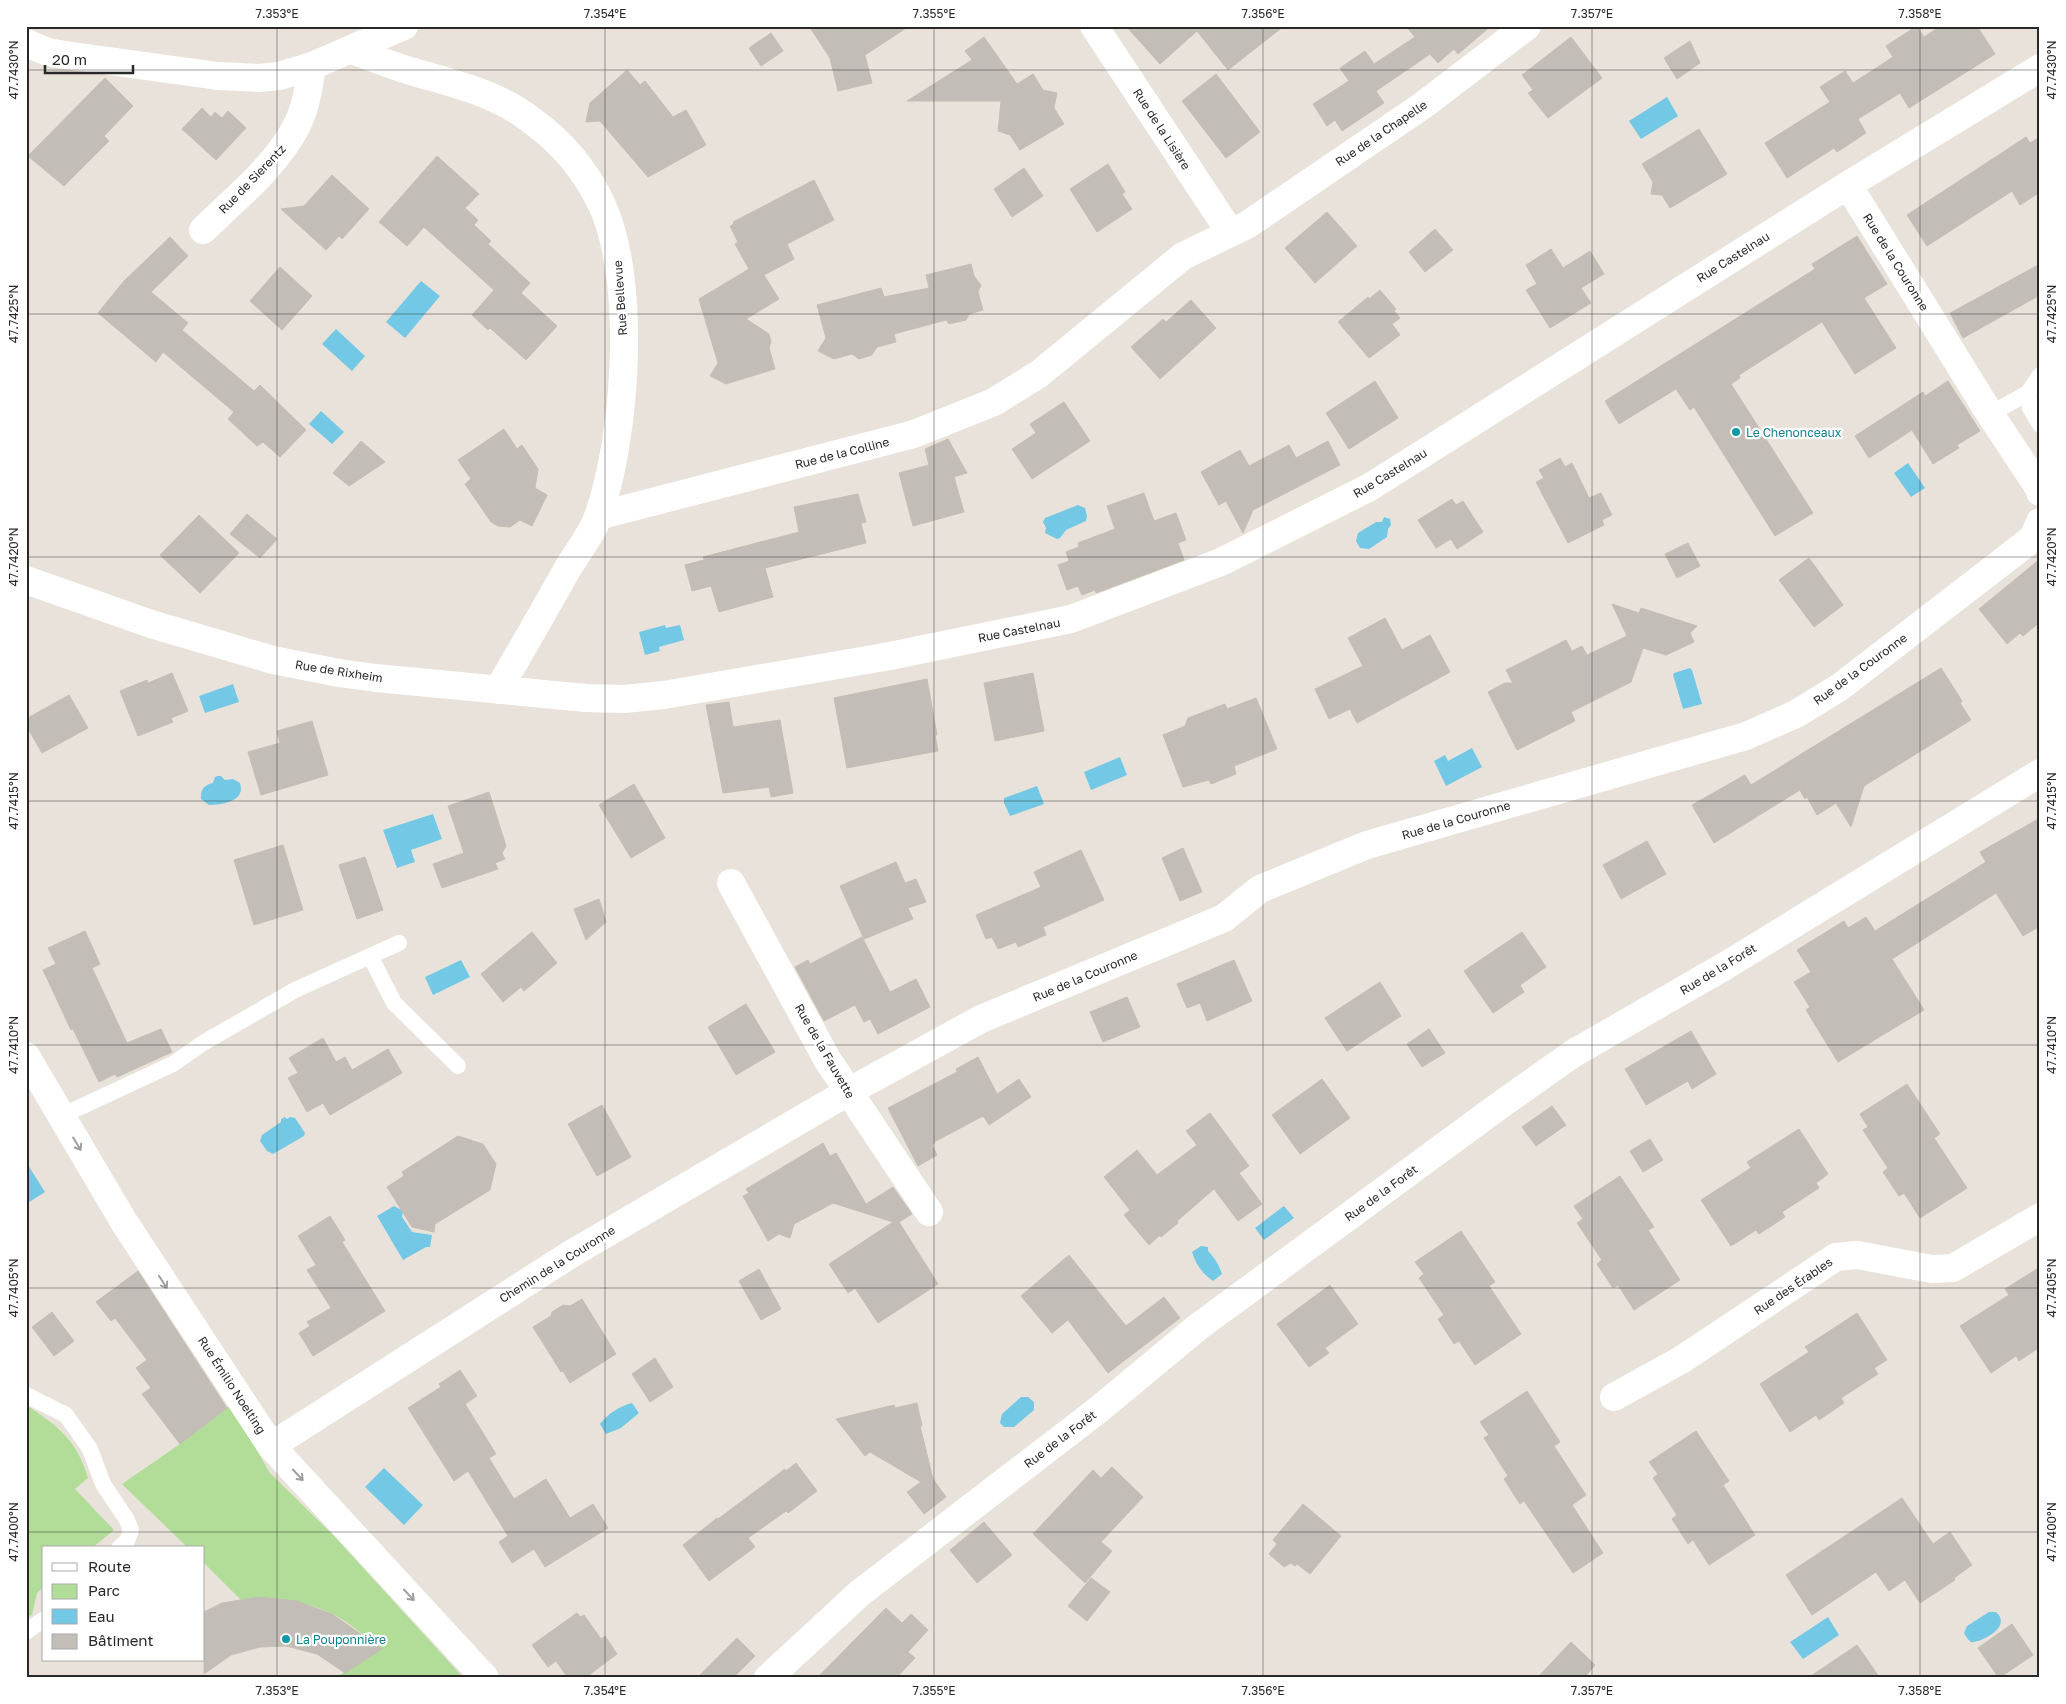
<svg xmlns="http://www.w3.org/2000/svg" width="2066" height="1704" viewBox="0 0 2066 1704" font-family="'Golos Text',sans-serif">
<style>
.green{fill:#b1dd99}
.water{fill:#73c9e5}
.building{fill:#c2bdb6;stroke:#c4beb4}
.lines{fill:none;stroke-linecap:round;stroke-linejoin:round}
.service{stroke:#fff;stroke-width:16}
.minor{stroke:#fff;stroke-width:28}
.oneway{stroke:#9e9e9e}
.ticks{fill:none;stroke:#282828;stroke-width:1;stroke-opacity:0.45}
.culture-dot{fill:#0f9aa8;stroke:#fff;stroke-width:2}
.labels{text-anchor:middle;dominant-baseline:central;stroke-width:4.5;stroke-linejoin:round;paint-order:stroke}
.street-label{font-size:12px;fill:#282828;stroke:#fff}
.culture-label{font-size:12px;fill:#0d838f;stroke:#fff;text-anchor:start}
.neatline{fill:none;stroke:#282828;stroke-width:2}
.ticks-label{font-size:12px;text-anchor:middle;fill:#282828}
</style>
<rect width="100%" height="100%" fill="#e9e2da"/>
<!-- green -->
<path class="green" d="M232 1404 269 1472 335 1537 460 1674V1678H335L381 1649C366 1637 349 1622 331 1613 303 1601 271 1595 241 1600L204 1563V1548H188L122 1484 180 1444Z
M26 1405C58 1426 77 1440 88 1478L75 1489 114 1530 92 1548H44V1587L37 1593 32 1615 26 1617Z"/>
<!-- water -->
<path class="water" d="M1667 97 1678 116 1641 139 1629 121Z
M421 281 440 296 405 338 386 322Z
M336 329 365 356 352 371 322 344Z
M321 411 344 432 332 444 309 424Z
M1908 463 1925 488 1911 497 1894 473Z
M1078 505 1085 508 1087 516 1086 521 1066 530 1060 538 1057 539 1045 533 1046 528 1043 522 1045 518Z
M1384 517 1390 519 1391 525 1388 529 1387 537 1369 549 1360 548 1356 541 1358 533 1376 522H1382Z
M665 625 666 628 680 625 684 640 659 647 660 651 645 655 639 632Z
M1690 668 1692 670 1702 704 1683 709 1673 675 1674 673Z
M233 684 239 702 205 713 199 696Z
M1472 748 1482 767 1446 786 1434 761 1445 755 1448 761Z
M1120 757 1127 775 1091 790 1084 772Z
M218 776H221L225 780 233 779 240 783C246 801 223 805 209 805L201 799C200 790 204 785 213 783L215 777Z
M1037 786 1044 804 1010 816 1004 803V798Z
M433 814 442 839 411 850 415 862 397 868 383 830Z
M461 960 470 977 433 995 425 977Z
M285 1117 287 1119 290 1117 295 1118 305 1133 304 1136 273 1154 267 1151 260 1141 262 1135 281 1122V1119Z
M26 1162 45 1192 26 1204Z
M394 1206 403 1211 402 1217 412 1232 432 1235 430 1247H426L403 1260 377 1216Z
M1284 1206 1294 1218 1264 1240 1255 1228Z
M1201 1246 1208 1247V1251C1215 1258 1219 1265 1222 1274L1213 1281C1202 1273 1196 1265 1192 1252Z
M1021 1397H1028L1034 1402V1410L1014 1427H1004L1000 1423 1002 1414Z
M632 1403 639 1413 621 1428 606 1434 600 1424C609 1413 618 1407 632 1403Z
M384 1468 423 1505 404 1525 365 1487Z
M1989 1612H1996C2014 1628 1977 1644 1971 1642 1968 1640 1966 1636 1964 1633L1967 1626Z
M1828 1617 1839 1635 1803 1659 1790 1642Z"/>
<!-- building -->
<path class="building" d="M809 26H909L865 55 872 83 838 91 830 58Z
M1126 26H1284L1228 70 1197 31 1160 64Z
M1406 26H1491L1458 54 1454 49 1438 63 1430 54 1376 91 1384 103 1342 131 1335 120 1327 126 1313 104 1349 81 1340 68 1365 51 1374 64 1415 37Z
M1917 26 1924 37 1941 26H1977L1995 54 1909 108 1900 93 1858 119 1866 133 1837 152 1834 148 1787 178 1765 143 1830 102 1820 87 1845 71 1853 83 1893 57 1886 46Z
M771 33 783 51 761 66 749 48Z
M984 37 1017 84 1033 74 1043 90 1057 93 1054 108 1064 124 1020 150 1010 135 998 131 1001 101H907L972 60 965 51Z
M1571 37 1602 78 1548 118 1528 93 1533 90 1522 75Z
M1690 41 1700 63 1677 79 1664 58Z
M627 70 640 85 645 81 673 117 686 110 706 145 648 177 600 121 586 122 590 103Z
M1216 74 1260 132 1226 158 1182 101Z
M105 78 133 106 104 136 109 141 64 186 28 156Z
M202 108 211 117 215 112 222 118 228 111 246 128 216 160 182 129Z
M1699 129 1727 174 1670 208 1662 195 1651 194 1653 182 1642 164Z
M2026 137 2030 143 2040 137V192L2020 205 2012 191 1927 246 1907 215Z
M437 156 479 194 465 208 478 220 474 225 491 241 488 244 530 283 521 293 557 326 526 360 490 328 488 330 472 315 494 290 424 227 407 246 379 222Z
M1108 164 1125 192 1122 194 1132 209 1097 232 1070 189Z
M1024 168 1043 196 1012 217 994 189Z
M332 175 369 209 342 239 339 236 326 250 281 209 304 206Z
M814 180 834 220 787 244 794 259 764 275 779 299 746 319 769 334 771 342 769 348 775 369 726 384 710 376 718 363 699 299 749 269 735 244 738 242 730 226 734 224 733 222Z
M1327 212 1357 246 1315 283 1285 248Z
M1435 229 1453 250 1425 272 1409 252Z
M1857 236 1887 284 1864 298 1896 348 1855 374 1822 322 1739 375 1740 378 1731 384 1813 513 1775 536 1694 407 1690 410 1676 389 1619 424 1605 401 1815 269 1812 264Z
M170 237 188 256 151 292 188 323 182 330 254 391 260 385 306 430 280 457 263 442 257 446 228 419 234 412 163 352 156 362 98 313 124 281Z
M1551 249 1563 268 1590 251 1604 274 1581 288 1591 303 1550 328 1526 290 1537 284 1526 265Z
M971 264 974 276 981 285 978 292 983 310 969 314 966 320 949 324 946 320 894 334 896 342 877 347 872 355 859 359 852 354 834 359 818 351 826 338 817 305 881 288 884 297 929 288 926 275Z
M2040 264V295L1963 338 1950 313Z
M280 267 312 296 282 330 250 301Z
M1380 290 1396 309 1394 311 1400 318 1392 324 1400 335 1369 358 1338 322 1368 297 1369 299Z
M1191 300 1216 328 1160 379 1131 347 1163 319 1166 322Z
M1375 381 1398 418 1349 449 1326 413Z
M1948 381 1980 431 1957 445 1959 448 1933 464 1912 430 1869 458 1855 436 1923 392 1925 396Z
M1064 402 1090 441 1032 479 1012 449 1036 433 1030 424Z
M504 429 517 449 522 445 538 469 535 488 547 495 532 526 520 520 510 527 498 526 491 522 465 484 471 479 458 460Z
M948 439 967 473 954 477 964 512 913 526 899 473 929 465 925 449Z
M361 441 385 462 349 486 333 473Z
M1328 441 1340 465 1253 510 1243 533 1226 501 1219 505 1201 472 1240 450 1249 466 1289 445 1296 458Z
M1560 458 1565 467 1572 463 1589 498 1601 493 1612 515 1602 520 1604 525 1568 543 1536 482 1544 478 1539 470Z
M1144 493 1154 521 1176 513 1186 540 1178 543 1184 560 1096 593 1095 590 1082 595 1078 586 1067 590 1058 565 1069 561 1066 552 1079 547 1078 543 1115 529 1107 506Z
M858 494 866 522 861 523 866 543 765 568 773 597 719 612 711 586 692 591 685 565 704 560 703 557 799 532 794 507Z
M1452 499 1456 505 1463 501 1483 532 1457 549 1451 539 1436 548 1418 520Z
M247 514 277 539 260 558 230 534Z
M199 515 239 553 200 593 160 555Z
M1688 543 1700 566 1677 578 1665 554Z
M1809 558 1843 605 1814 627 1779 580Z
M2040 559V622L2023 636 2020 633 2007 644 1979 609Z
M1612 604 1639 613 1641 608 1697 626 1690 633 1694 642 1666 655 1643 648 1631 682 1571 712 1575 721 1517 750 1488 692 1505 683H1513L1506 670 1566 640 1572 651 1582 646 1587 655 1627 636Z
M1385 618 1402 650 1430 635 1450 672 1357 723 1350 709 1329 719 1315 689 1363 666 1348 638Z
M1941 668 1962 701 1960 703 1971 720 1864 786 1851 827 1836 803 1817 815 1807 797 1805 799 1800 790 1714 843 1692 805 1745 775 1751 785Z
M172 673 188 711 171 718 173 722 138 736 120 691 147 680 148 683Z
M1033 673 1044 731 995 741 984 683Z
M927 679 937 735H935L938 751 847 768 834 698Z
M69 695 88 728 42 753 26 725V719Z
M1256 698 1277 749 1234 766 1236 774 1211 784 1209 780 1183 787 1163 735 1185 726 1188 718 1225 704 1227 709Z
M729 702 733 727 780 720 793 793 771 797 769 787 723 793 706 705Z
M312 721 328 775 261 795 248 752 280 743 277 731Z
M634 784 665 838 631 858 599 805Z
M489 792 506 846 502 853 505 859 495 863 498 869 442 888 433 864 464 853 448 806Z
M2040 818V926L2023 936 1996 893 1892 959 1924 1010 1838 1062 1806 1010 1810 1007 1794 982 1811 972 1797 950 1844 921 1848 928 1866 917 1875 931 1986 862 1980 852Z
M1647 841 1666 874 1621 899 1603 865Z
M283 845 303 910 254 925 234 860Z
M1183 848 1202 892 1180 901 1162 858Z
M1081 850 1104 900 1043 927 1046 935 1018 947 1016 942 998 949 992 937 986 939 976 915 1041 887 1034 872Z
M365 857 383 910 357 919 339 865Z
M896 862 905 883 916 879 926 902 908 908 913 919 864 939 840 886Z
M599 899 606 922 586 940 574 909Z
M85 931 100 964 92 968 127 1043 161 1029 172 1052 117 1077 115 1074 99 1082 73 1029 71 1030 43 970 56 964 48 948Z
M532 932 557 963 524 991 521 987 503 1002 481 974Z
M1522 932 1546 967 1520 985 1524 992 1493 1013 1464 971Z
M862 937 890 992 916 979 930 1007 878 1034 870 1019 864 1022 855 1005 824 1021 795 967 808 960 810 964Z
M1234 960 1252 1001 1207 1021 1200 1003 1187 1008 1177 984Z
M1380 982 1401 1016 1347 1051 1325 1018Z
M1127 997 1140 1027 1103 1042 1090 1012Z
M746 1004 775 1052 736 1075 708 1027Z
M1429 1029 1445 1053 1422 1067 1407 1044Z
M1691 1031 1716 1074 1692 1089 1688 1081 1646 1105 1625 1069Z
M323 1038 336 1062 345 1057 352 1070 388 1049 402 1073 330 1115 323 1103 307 1112 288 1078 298 1073 289 1058Z
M978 1057 997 1094 1019 1079 1031 1097 989 1125 984 1117H981L934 1142 935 1143 932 1145 937 1155 918 1166 888 1108 957 1072 956 1069Z
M1322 1079 1350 1118 1300 1154 1272 1115Z
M1907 1084 1940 1134 1934 1138 1967 1188 1920 1218 1904 1193 1899 1196 1883 1172 1888 1168 1863 1130 1868 1127 1860 1114Z
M602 1105 631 1157 597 1176 568 1124Z
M1552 1106 1566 1125 1536 1146 1522 1127Z
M1210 1113 1249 1166 1239 1173 1262 1204 1238 1221 1214 1189 1177 1221 1178 1223 1161 1237 1160 1235 1149 1245 1124 1215 1130 1210 1104 1177 1137 1150 1157 1175 1197 1145 1186 1131Z
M1799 1129 1828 1174 1816 1183 1819 1188 1782 1212 1785 1217 1759 1234 1756 1230 1731 1246 1701 1200 1751 1168 1747 1162Z
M458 1136 483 1144 496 1164 490 1190 435 1224 434 1232 412 1227 387 1187 404 1176 402 1172Z
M1650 1139 1663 1160 1643 1172 1630 1151Z
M823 1143 830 1156 836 1153 866 1204 893 1187 912 1214 899 1222 938 1284 878 1323 855 1288 848 1293 829 1264 893 1222 833 1203 794 1224 790 1238 779 1234 768 1241 743 1196 749 1193 746 1189Z
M1620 1176 1654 1227 1648 1230 1680 1280 1634 1310 1618 1285 1613 1288 1597 1264 1602 1260 1577 1223 1583 1219 1574 1206Z
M330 1216 345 1240 342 1242 385 1311 313 1356 299 1333 310 1326 307 1322 331 1308 307 1270 316 1265 298 1236Z
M1461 1231 1495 1282 1489 1286 1521 1334 1475 1365 1459 1341 1454 1344 1438 1319 1444 1315 1419 1278 1424 1274 1415 1262Z
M1069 1255 1126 1326 1164 1297 1180 1318 1108 1373 1068 1320 1052 1333 1021 1296Z
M2040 1267V1347L2019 1361 2016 1356 1991 1373 1960 1326 2009 1295 2005 1289Z
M759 1269 781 1309 761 1320 739 1281Z
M138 1271 227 1408 180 1444 142 1394 151 1388 136 1368 147 1360 115 1318 111 1321 96 1302Z
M1330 1285 1358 1324 1325 1348 1329 1353 1309 1367 1277 1324Z
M582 1299 616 1354 570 1383 563 1371 561 1372 533 1327 551 1316 552 1312 563 1305 570 1306Z
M52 1312 74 1341 54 1356 32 1327Z
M1857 1313 1887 1360 1874 1368 1878 1374 1841 1398 1844 1403 1819 1420 1816 1415 1790 1432 1760 1384 1809 1352 1805 1347Z
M655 1358 673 1387 650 1402 632 1374Z
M460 1370 477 1396 465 1404 496 1454 489 1458 514 1499 546 1479 570 1518 593 1504 608 1528 545 1567 534 1549 512 1563 499 1542 508 1536 468 1471 454 1481 408 1408 441 1387 439 1384Z
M1527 1391 1560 1442 1554 1446 1586 1495 1572 1505 1603 1553 1573 1573 1524 1501 1520 1504 1504 1479 1508 1476 1484 1438 1489 1435 1480 1422Z
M917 1403 922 1426H920L933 1479 946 1497 924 1514 907 1492 921 1482 870 1452 865 1456 836 1419 894 1405 895 1408Z
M1696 1431 1729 1481 1723 1485 1755 1535 1709 1565 1693 1540 1688 1544 1672 1519 1677 1515 1653 1478 1658 1474 1649 1462Z
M796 1463 817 1491 788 1513 786 1511 748 1538 755 1547 709 1581 683 1545 717 1518 718 1519 785 1469 786 1471Z
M1112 1467 1143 1497 1101 1542 1112 1551 1085 1583 1033 1534 1093 1470 1101 1478Z
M1902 1498 1933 1544 1950 1532 1972 1565 1954 1578 1955 1580 1920 1603 1905 1580 1889 1591 1876 1572 1812 1615 1786 1575Z
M1303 1504 1341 1536 1310 1574 1297 1564 1295 1566 1291 1563 1284 1567 1269 1554 1277 1544 1273 1540Z
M984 1522 1012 1555 977 1583 950 1550Z
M1091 1578 1110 1592 1087 1621 1068 1606Z
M259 1597 297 1601 332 1614 382 1649 345 1673 317 1654 286 1646 260 1647 231 1655 204 1674V1612L222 1603Z
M886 1608 902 1623 911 1614 928 1630 908 1652 915 1658 896 1678H817Z
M577 1613 580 1617 584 1615 601 1639 605 1636 617 1654 585 1678H568L556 1661 548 1667 532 1645Z
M2012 1624 2033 1655 1999 1678 1978 1648Z
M737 1638 755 1656 733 1678H697Z
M1571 1642 1595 1665 1584 1678H1537Z
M1857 1645 1880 1678H1808Z"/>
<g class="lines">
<!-- service -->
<path class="service" d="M2040 375 2028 393 2030 408 2040 425
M1990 414 2028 393
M370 956 394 1003 458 1066
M61 1116 173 1064 203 1043 295 990 399 943
M26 1395 66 1415 90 1449 103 1484 127 1520 131 1530 127 1541 119 1548
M26 1632 44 1619"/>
<!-- minor -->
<path class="minor" d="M1094 26 1230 232
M26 43 48 52 65 55 218 76 259 78 279 76 312 66 404 26
M351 50C372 57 392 66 414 72 455 84 496 93 531 120 562 142 586 171 602 205 637 282 626 435 599 514 593 533 578 551 568 568 545 609 522 649 498 690
M1848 185 1990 414 2039 488 2040 492
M203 230C235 199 277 165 297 125 306 107 309 86 312 66
M598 516 914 434 994 402 1039 374 1183 256 1247 225 1422 106 1527 26
M26 580 151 624 273 660 339 673 376 678 586 698 624 699 664 695 890 656 1071 619 1221 562 1370 487 1848 185 2040 68
M731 883 827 1059 929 1212
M26 1056 124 1222 271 1446 485 1678
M1614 1397 1681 1360 1836 1257 1857 1255 1932 1269 1953 1268 2040 1217
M271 1446 571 1254 848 1092 981 1019 1224 918 1260 889 1367 845 1746 736 1796 714 1840 687 2033 538 2040 522
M768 1678 860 1593 1098 1410 1198 1327 1503 1103 1574 1053 1725 966 2040 773"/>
</g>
<!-- one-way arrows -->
<defs><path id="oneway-shaft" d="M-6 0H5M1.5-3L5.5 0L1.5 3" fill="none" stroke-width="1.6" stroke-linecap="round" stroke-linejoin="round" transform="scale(1.25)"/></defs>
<g class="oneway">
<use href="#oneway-shaft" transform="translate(77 1144) rotate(59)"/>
<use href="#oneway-shaft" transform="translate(163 1282) rotate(57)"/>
<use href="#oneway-shaft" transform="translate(298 1475) rotate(47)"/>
<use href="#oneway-shaft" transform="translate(409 1595) rotate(47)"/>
</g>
<!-- ticks -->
<path class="ticks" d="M277 26V1678M605 26V1678M934 26V1678M1263 26V1678M1592 26V1678M1920 26V1678M26 70H2040M26 314H2040M26 557H2040M26 801H2040M26 1045H2040M26 1288H2040M26 1532H2040"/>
<!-- markers -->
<g class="culture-dot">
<circle cx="1736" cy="432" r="5"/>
<circle cx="286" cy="1639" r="5"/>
</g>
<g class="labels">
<!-- street labels -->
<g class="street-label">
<text transform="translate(1162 129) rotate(57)">Rue de la Lisière</text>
<text transform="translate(1381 133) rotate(-34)">Rue de la Chapelle</text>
<text transform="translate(252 179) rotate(-46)">Rue de Sierentz</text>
<text transform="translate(1733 257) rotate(-32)">Rue Castelnau</text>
<text transform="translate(1896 262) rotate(58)">Rue de la Couronne</text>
<text transform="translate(620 298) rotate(-94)">Rue Bellevue</text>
<text transform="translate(842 453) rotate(-14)">Rue de la Colline</text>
<text transform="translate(1390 473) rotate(-31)">Rue Castelnau</text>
<text transform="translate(1019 630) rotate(-11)">Rue Castelnau</text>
<text transform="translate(1860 669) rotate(-36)">Rue de la Couronne</text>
<text transform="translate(339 671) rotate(9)">Rue de Rixheim</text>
<text transform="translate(1456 820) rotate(-16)">Rue de la Couronne</text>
<text transform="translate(1718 969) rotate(-31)">Rue de la Forêt</text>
<text transform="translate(1085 976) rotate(-23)">Rue de la Couronne</text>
<text transform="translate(825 1051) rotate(60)">Rue de la Fauvette</text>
<text transform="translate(1381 1193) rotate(-36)">Rue de la Forêt</text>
<text transform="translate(557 1264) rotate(-32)">Chemin de la Couronne</text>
<text transform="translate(1793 1286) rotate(-34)">Rue des Érables</text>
<text transform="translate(232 1385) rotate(57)">Rue Émilio Noelting</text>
<text transform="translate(1060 1439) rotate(-37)">Rue de la Forêt</text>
</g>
<!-- culture labels -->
<g class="culture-label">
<text x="1746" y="432">Le Chenonceaux</text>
<text x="296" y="1639">La Pouponnière</text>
</g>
</g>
<!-- border -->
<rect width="2066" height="1704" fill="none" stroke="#ffffff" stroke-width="55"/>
<!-- legend -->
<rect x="42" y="1546" width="162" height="115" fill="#ffffff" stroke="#a9a9a9"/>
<rect x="52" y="1563" width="25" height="8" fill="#ffffff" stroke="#a9a9a9"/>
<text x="88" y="1572" font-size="15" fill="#282828">Route</text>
<rect x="52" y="1584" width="25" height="15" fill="#b1dd99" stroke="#a9a9a9"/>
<text x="88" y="1596" font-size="15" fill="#282828">Parc</text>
<rect x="52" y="1609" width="25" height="15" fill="#73c9e5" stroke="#a9a9a9"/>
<text x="88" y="1622" font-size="15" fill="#282828">Eau</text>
<rect x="52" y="1634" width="25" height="15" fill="#c2bdb6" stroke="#a9a9a9"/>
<text x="88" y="1646" font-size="15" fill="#282828">Bâtiment</text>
<!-- scale -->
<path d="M45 65v8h88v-8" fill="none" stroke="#282828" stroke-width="2.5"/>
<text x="52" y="65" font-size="15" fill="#282828" stroke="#ffffff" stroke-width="4" paint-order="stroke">20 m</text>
<rect x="28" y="28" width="2010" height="1648" class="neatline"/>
<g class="ticks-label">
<text x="277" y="18">7.353°E</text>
<text x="605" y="18">7.354°E</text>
<text x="934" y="18">7.355°E</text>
<text x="1263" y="18">7.356°E</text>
<text x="1592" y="18">7.357°E</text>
<text x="1920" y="18">7.358°E</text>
<text transform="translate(14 70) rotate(-90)" y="4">47.7430°N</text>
<text transform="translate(2052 70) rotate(-90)" y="4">47.7430°N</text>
<text transform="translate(14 314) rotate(-90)" y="4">47.7425°N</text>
<text transform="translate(2052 314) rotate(-90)" y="4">47.7425°N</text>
<text transform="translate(14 557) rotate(-90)" y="4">47.7420°N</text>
<text transform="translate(2052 557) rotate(-90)" y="4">47.7420°N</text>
<text transform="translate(14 801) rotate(-90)" y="4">47.7415°N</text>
<text transform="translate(2052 801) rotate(-90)" y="4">47.7415°N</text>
<text transform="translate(14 1045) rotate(-90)" y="4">47.7410°N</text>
<text transform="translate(2052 1045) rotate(-90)" y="4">47.7410°N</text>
<text transform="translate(14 1288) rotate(-90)" y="4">47.7405°N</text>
<text transform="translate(2052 1288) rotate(-90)" y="4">47.7405°N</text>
<text transform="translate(14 1532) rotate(-90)" y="4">47.7400°N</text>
<text transform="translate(2052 1532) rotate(-90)" y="4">47.7400°N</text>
<text x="277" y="1695">7.353°E</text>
<text x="605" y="1695">7.354°E</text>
<text x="934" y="1695">7.355°E</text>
<text x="1263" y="1695">7.356°E</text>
<text x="1592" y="1695">7.357°E</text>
<text x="1920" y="1695">7.358°E</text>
</g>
</svg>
